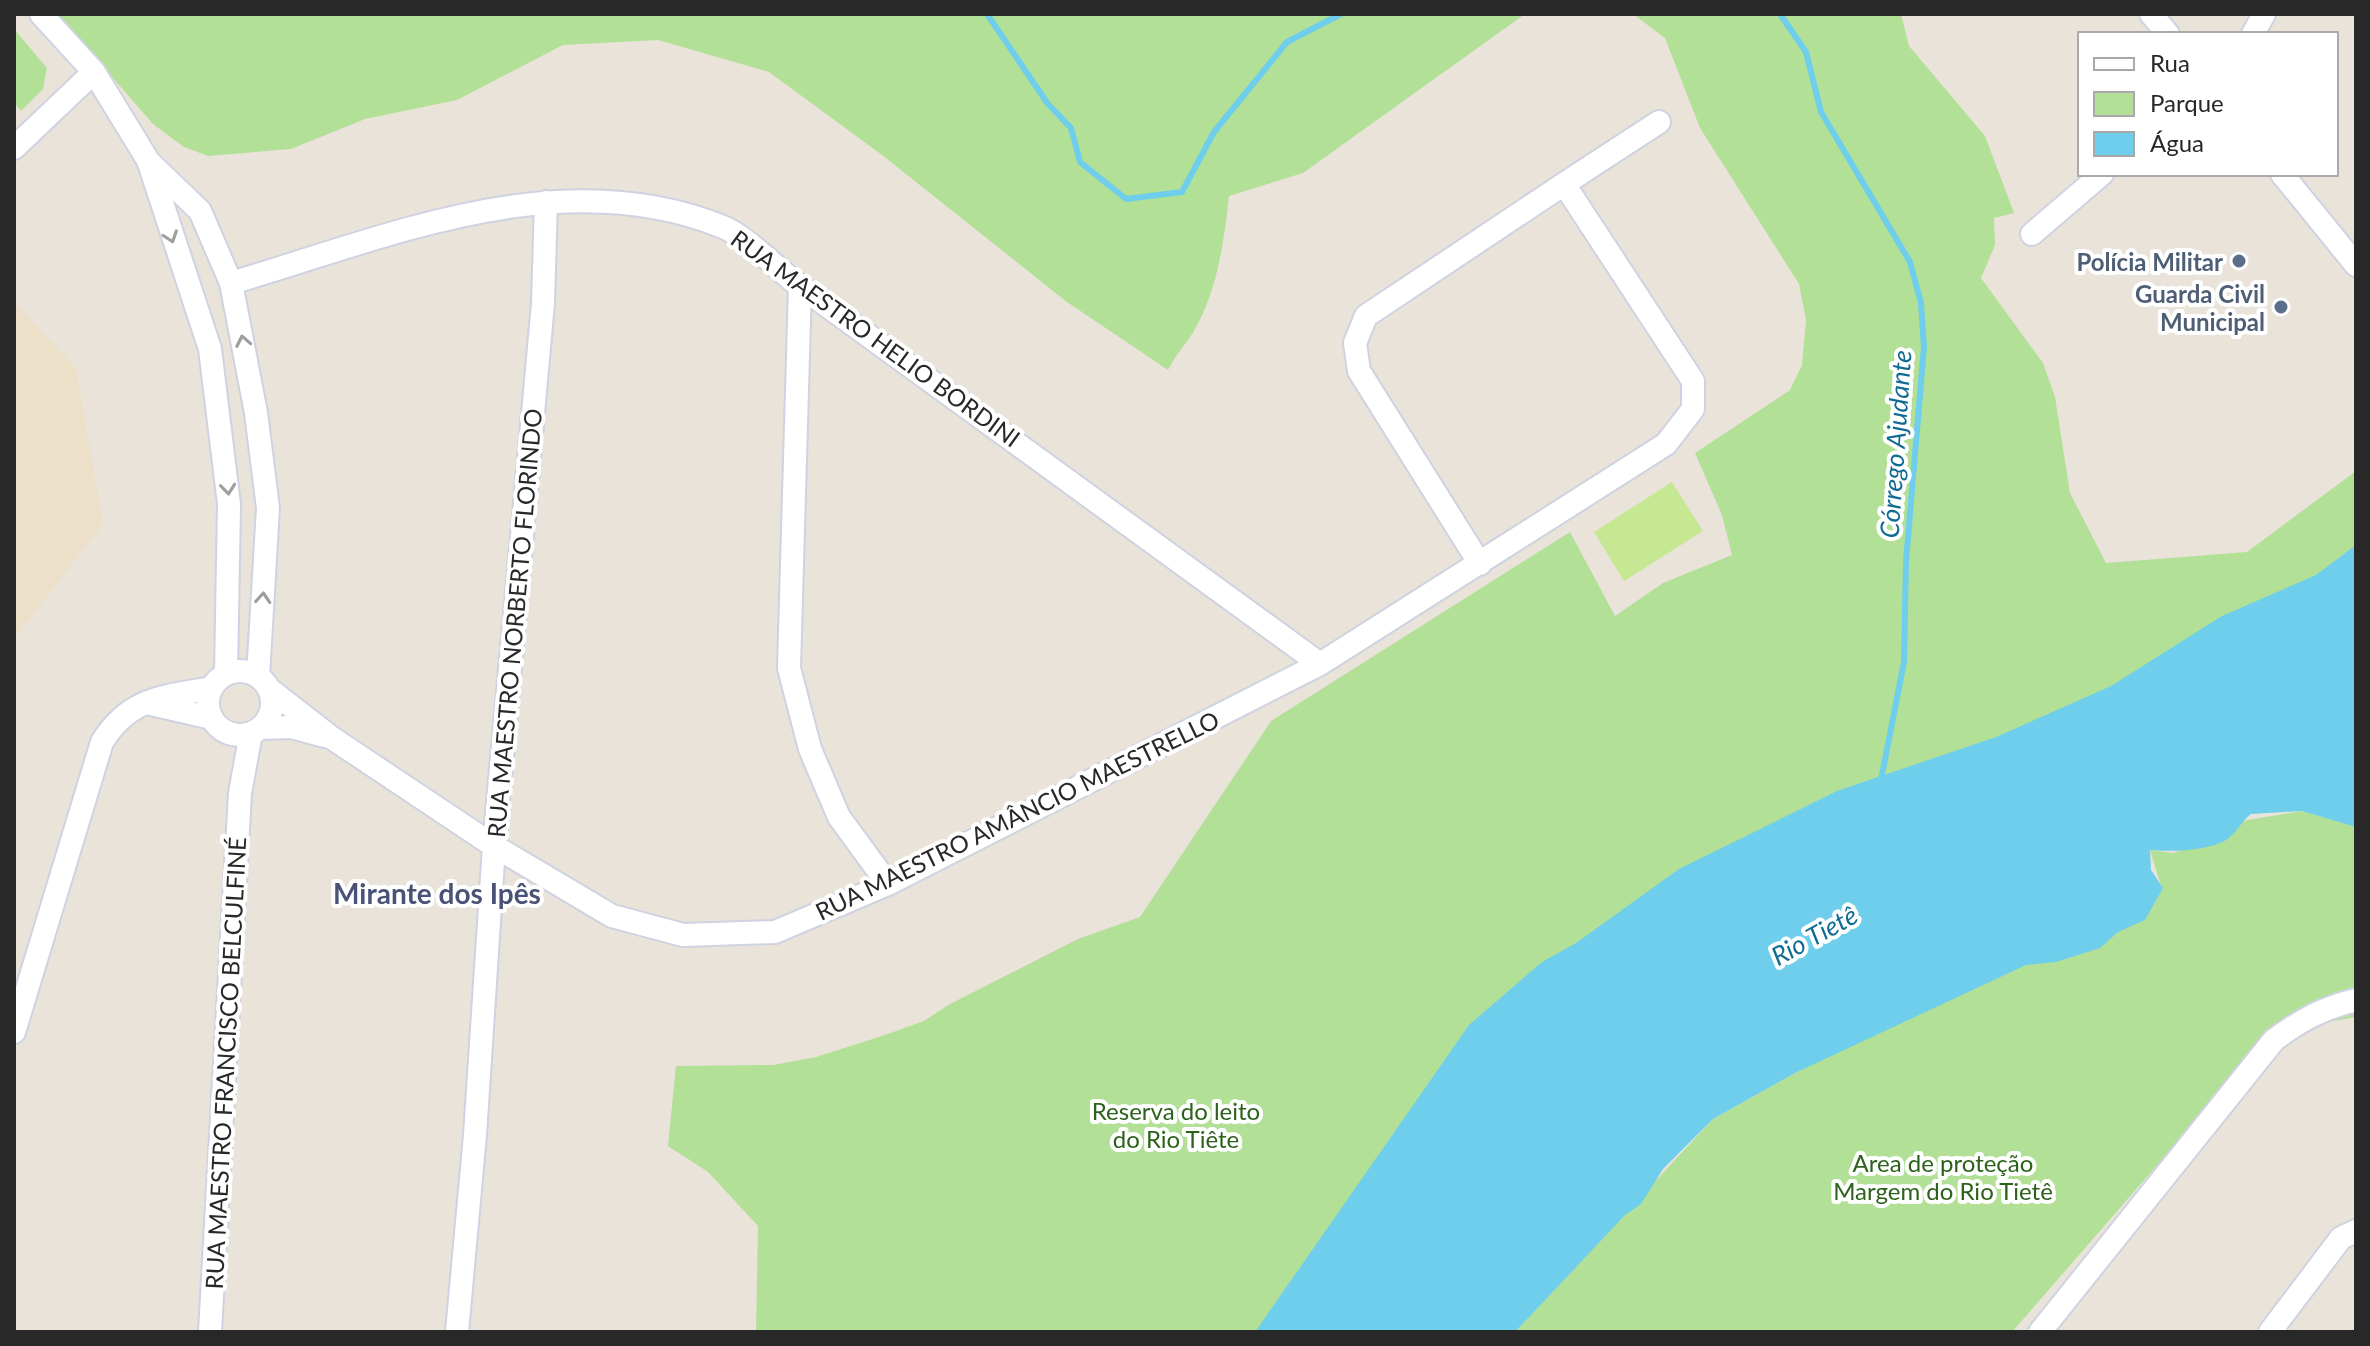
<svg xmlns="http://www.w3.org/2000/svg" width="2370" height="1346" viewBox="0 0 2370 1346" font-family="Lato,sans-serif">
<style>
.education{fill:#ece0c9}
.green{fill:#b2e097}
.pitch{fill:#c6e892}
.water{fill:#6eceeb}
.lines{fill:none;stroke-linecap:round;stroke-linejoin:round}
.stream{stroke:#6eceeb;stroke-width:6}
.minor-casing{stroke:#cfd3e1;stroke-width:26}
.minor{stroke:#fff;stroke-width:22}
.oneway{stroke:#9e9e9e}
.service-dot{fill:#5c6f8a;stroke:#fff;stroke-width:3}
.labels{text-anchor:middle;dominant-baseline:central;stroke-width:8;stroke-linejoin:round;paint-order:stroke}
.service-label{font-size:24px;font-weight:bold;fill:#4e5e75;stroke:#fff;text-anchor:end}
.street-label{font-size:24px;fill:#282828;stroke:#fff}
.park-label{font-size:24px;fill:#2c621b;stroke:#fff}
.water-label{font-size:26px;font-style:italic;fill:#106b94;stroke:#fff}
.quarter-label{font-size:28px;font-weight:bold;fill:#4a5377;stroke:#fff}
</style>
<rect width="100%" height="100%" fill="#eae3da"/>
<!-- education -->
<path class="education" d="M14 302 76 368 103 524 14 639Z"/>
<!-- green -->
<path class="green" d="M57 14H1525L1303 173 1229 196C1224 242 1217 294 1192 334 1184 346 1175 356 1168 370L1067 302 882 155 769 72 658 40 563 45 457 100 365 119 291 149 208 156 184 147 153 124Z
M1633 14H1901L1909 46 1985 136 2014 213 1994 218 1995 245 1981 278 2043 363 2055 397 2070 493 2106 563 2247 552 2356 471V628L1299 1332H756L758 1226 708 1172 668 1146 676 1066 773 1065 816 1057 882 1036 924 1021 950 1004 1078 939 1140 917 1271 721 1570 532 1615 616 1663 583 1732 555 1722 515 1695 453 1790 390 1802 365 1806 320 1799 284 1700 128 1665 38Z
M14 29 47 68 43 89 21 111 14 103Z
M2302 811 2356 826V1017L2305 1026 2252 1056 2012 1332H1515L1713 1119 1795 1073 2162 889 2150 850 2174 853 2242 821Z"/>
<!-- pitch -->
<path class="pitch" d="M1672 482 1703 531 1624 581 1594 532Z"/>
<!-- water -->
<path class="water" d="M2356 545V827L2302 811 2251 814C2242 821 2238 830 2230 837 2214 851 2170 852 2150 850L2151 870 2163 888 2145 920 2118 932 2100 948 2056 962 2026 965 1795 1073 1713 1119 1663 1169 1641 1204 1625 1215 1515 1332H1255L1469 1025 1542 962 1576 943 1679 869 1837 791 1996 737 2111 686 2222 616 2316 575Z"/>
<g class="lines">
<!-- stream -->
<path class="stream" d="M987 14 1048 104 1071 128 1080 162 1126 199 1182 192 1214 132 1287 42 1341 14
M1780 14 1806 52 1821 112 1910 262 1921 303 1924 347 1906 561 1904 662 1881 780"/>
<!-- minor casing -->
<g class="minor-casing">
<path id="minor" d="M41 14 94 72 149 162 200 211 231 283 256 413 268 508 258 676
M2151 14 2168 34
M2253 34 2264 14
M14 148 94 72
M149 163 210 349 229 504 226 674
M2282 174 2356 265
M1564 184 1659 122
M2032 234 2102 174
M231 283C388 237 560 161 723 227 746 236 778 270 800 286L1320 664
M800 286 789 668 810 749 839 817 888 884
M208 703a32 32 0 1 1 64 0a32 32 0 1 1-64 0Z
M269 689 332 738 494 846 612 916 683 935 775 932 888 884 1320 664 1666 444 1693 409V381L1564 184 1366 316 1355 343 1359 371 1480 564
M151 704 212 718
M260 728 291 727 324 736
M14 1032 102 742C130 697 163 697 212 688
M210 1332 240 793 251 733
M457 1332 475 1135 494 846 543 303 546 202
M2040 1332 2274 1040C2301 1020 2323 1008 2356 1000
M2270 1332 2341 1238 2356 1231"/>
</g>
<!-- minor -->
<use href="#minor" class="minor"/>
</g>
<!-- one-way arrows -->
<defs><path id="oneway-chevron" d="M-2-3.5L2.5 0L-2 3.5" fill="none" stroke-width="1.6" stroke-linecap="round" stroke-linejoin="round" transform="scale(2)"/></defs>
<g class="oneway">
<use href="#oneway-chevron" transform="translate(171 237) rotate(71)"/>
<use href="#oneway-chevron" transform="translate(243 341) rotate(-101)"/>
<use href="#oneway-chevron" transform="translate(228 489) rotate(84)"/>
<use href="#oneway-chevron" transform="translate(263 598) rotate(-86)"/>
</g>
<!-- markers -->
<g class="service-dot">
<circle cx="2239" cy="261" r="8"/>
<circle cx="2281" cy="307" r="8"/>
</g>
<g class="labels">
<!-- service labels -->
<g class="service-label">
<text x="2223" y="261">Polícia Militar</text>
<text x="2265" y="293">Guarda Civil<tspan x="2265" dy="28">Municipal</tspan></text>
</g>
<!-- street labels -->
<g class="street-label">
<text transform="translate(876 338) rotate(36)">RUA MAESTRO HELIO BORDINI</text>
<text transform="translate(514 623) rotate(-85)">RUA MAESTRO NORBERTO FLORINDO</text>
<text transform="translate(1017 815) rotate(-26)">RUA MAESTRO AMÂNCIO MAESTRELLO</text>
<text transform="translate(225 1063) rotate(-87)">RUA MAESTRO FRANCISCO BELCULFINÉ</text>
</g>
<!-- park labels -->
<g class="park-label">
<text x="1176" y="1110">Reserva do leito<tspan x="1176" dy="28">do Rio Tiête</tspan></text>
<text x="1943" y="1162">Area de proteção<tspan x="1943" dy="28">Margem do Rio Tietê</tspan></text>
</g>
<!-- water labels -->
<g class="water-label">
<text transform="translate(1895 444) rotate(-86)">Córrego Ajudante</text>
<text transform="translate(1814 935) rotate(-29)">Rio Tietê</text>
</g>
<!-- quarter labels -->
<g class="quarter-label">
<text x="437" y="893">Mirante dos Ipês</text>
</g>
</g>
<!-- border -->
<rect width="2370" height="1346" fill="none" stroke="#282828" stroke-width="32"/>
<!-- legend -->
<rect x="2078" y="32" width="260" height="144" fill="#ffffff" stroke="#a9a9a9" stroke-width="2"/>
<rect x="2094" y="58" width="40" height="12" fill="#ffffff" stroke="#a9a9a9" stroke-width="2"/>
<text x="2150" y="72" font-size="24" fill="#282828">Rua</text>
<rect x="2094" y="92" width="40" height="24" fill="#b2e097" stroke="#a9a9a9" stroke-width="2"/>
<text x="2150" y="112" font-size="24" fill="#282828">Parque</text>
<rect x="2094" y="132" width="40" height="24" fill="#6eceeb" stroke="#a9a9a9" stroke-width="2"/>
<text x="2150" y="152" font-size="24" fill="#282828">Água</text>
</svg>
